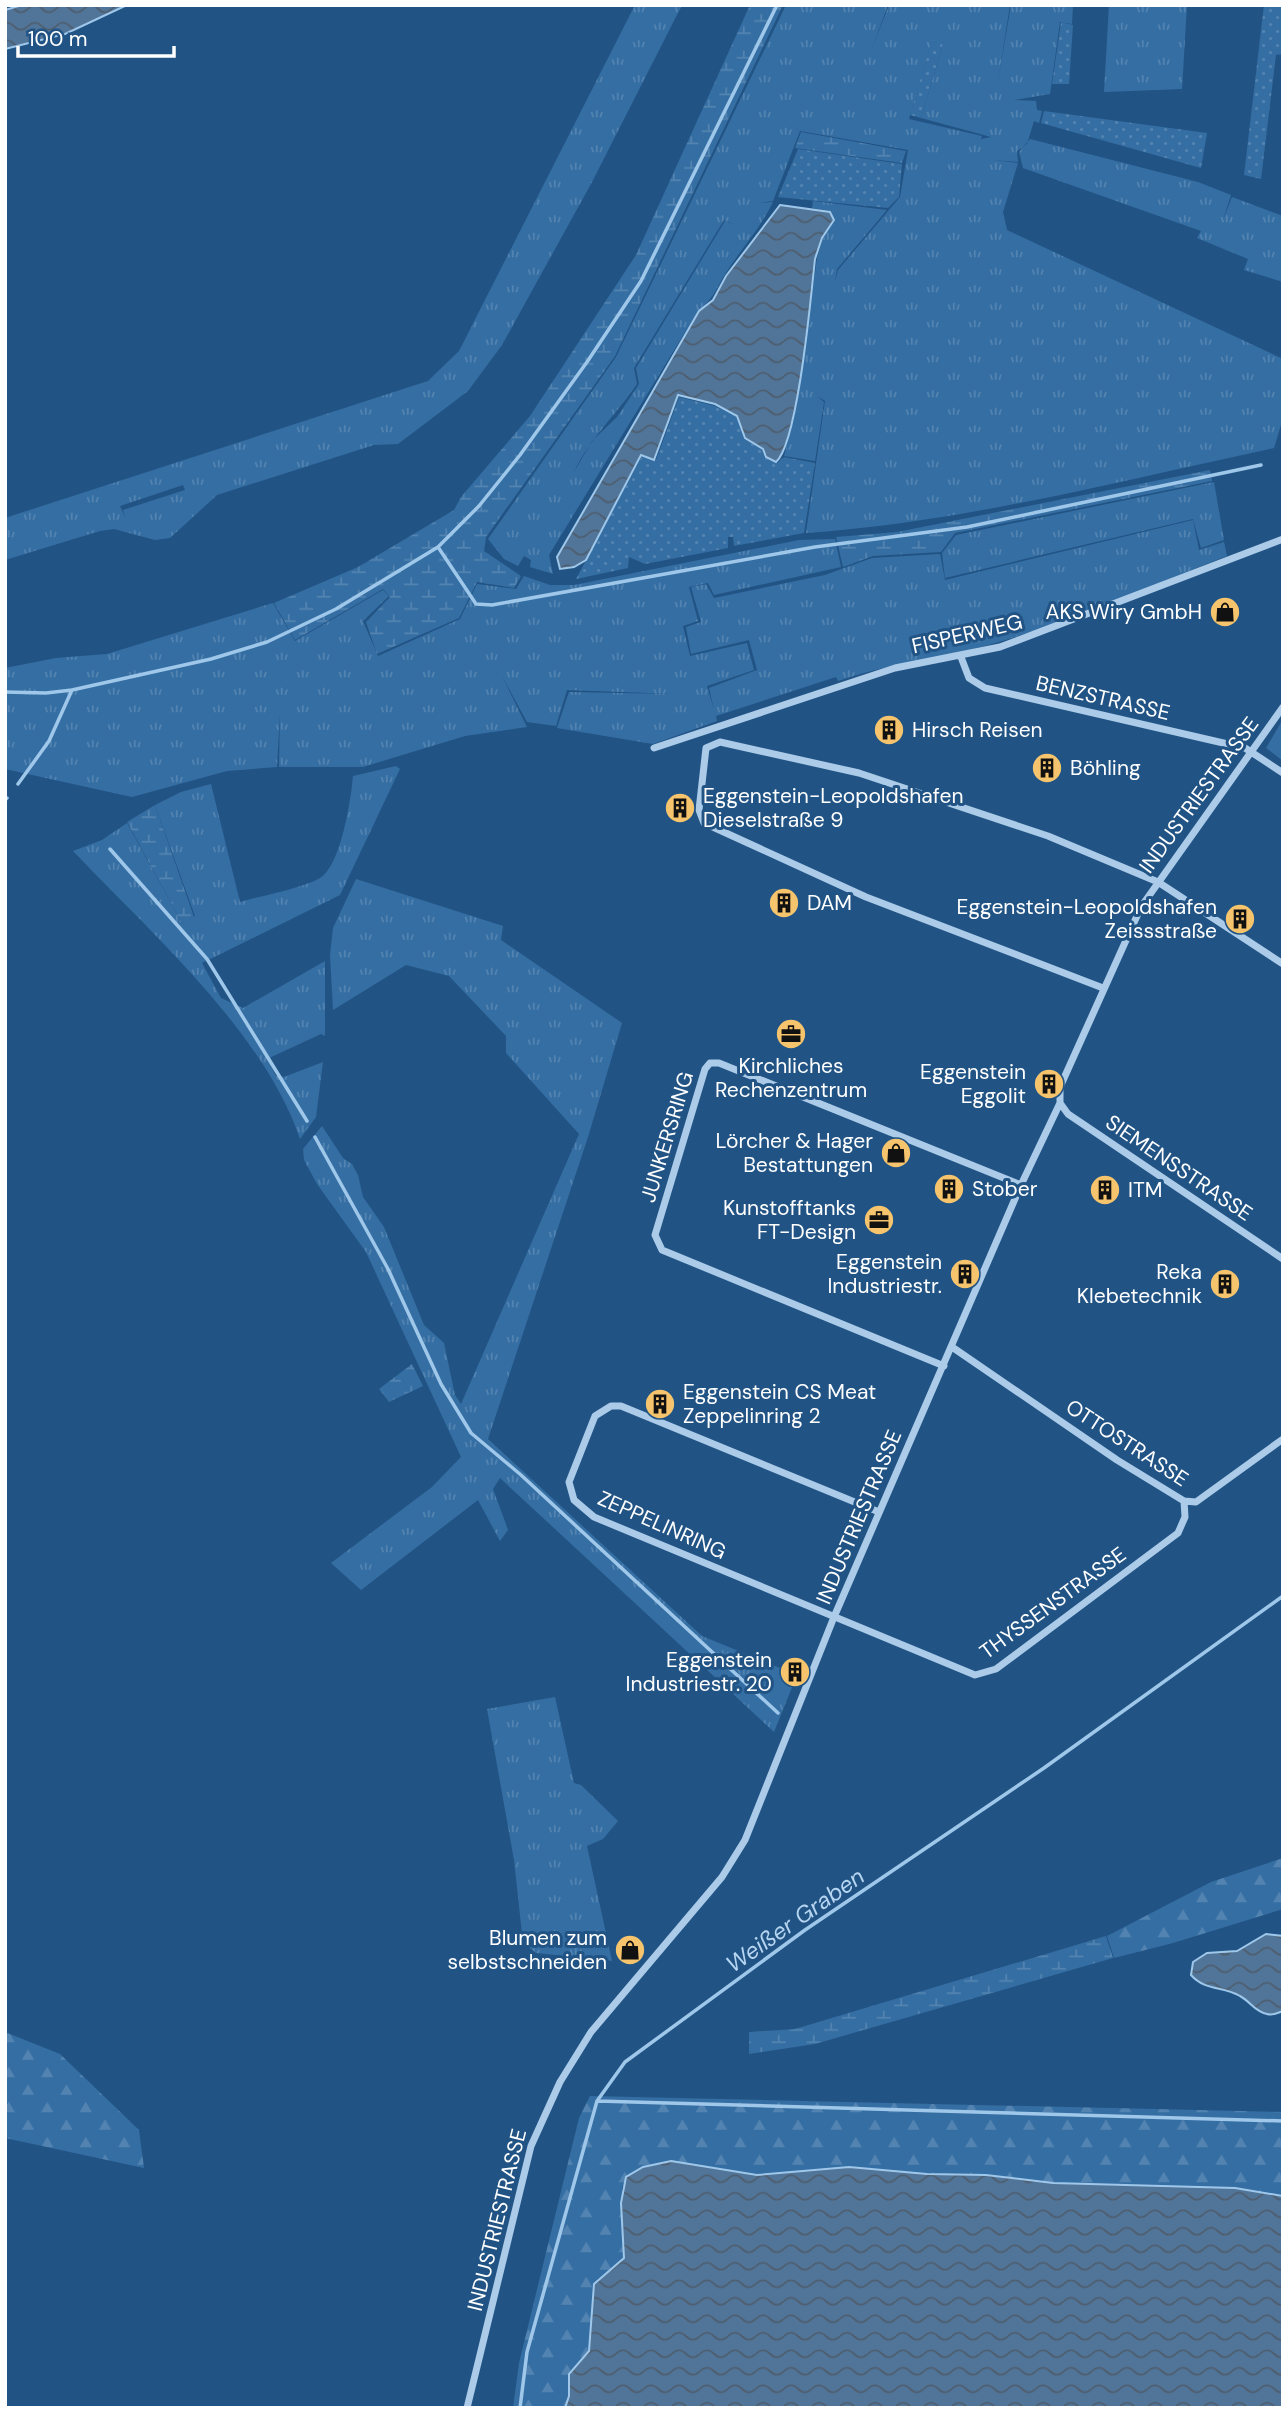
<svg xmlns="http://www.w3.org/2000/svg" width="1288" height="2413" viewBox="0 0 1288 2413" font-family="'DM Sans',sans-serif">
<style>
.grass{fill:url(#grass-tufts);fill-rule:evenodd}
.forest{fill:url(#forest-firs)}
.wetland{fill:url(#wetland-marsh)}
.garden{fill:url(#garden-dots)}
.pitch{fill:#356ea3}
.water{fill:url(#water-waves);stroke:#9ec7ea;stroke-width:2}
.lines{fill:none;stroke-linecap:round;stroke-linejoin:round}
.stream{stroke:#9ec7ea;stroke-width:3.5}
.street{stroke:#abcbe9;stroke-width:7}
.labels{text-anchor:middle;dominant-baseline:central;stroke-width:6;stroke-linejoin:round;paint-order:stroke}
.poi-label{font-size:21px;fill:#fff;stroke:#215485;text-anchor:end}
.street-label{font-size:21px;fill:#fff;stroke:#215485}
.water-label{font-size:23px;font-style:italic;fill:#b6d5f1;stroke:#215485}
</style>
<defs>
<pattern id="grass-tufts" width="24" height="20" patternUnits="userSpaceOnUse" patternTransform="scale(1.75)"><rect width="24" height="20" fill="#356ea3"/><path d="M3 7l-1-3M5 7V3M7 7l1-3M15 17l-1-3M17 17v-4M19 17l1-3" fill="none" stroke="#5384b1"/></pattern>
<pattern id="forest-firs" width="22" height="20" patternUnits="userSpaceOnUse" patternTransform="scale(1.75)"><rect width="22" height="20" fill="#356ea3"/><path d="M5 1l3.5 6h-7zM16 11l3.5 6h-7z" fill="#5384b1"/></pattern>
<pattern id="wetland-marsh" width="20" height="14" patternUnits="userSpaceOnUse" patternTransform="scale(1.75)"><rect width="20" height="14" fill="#356ea3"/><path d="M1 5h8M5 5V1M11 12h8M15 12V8" fill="none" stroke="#5384b1"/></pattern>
<pattern id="garden-dots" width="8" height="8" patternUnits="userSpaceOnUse" patternTransform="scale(1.75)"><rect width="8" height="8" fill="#356ea3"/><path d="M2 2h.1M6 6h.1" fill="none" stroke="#5384b1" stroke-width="1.8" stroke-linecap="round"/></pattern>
<pattern id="water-waves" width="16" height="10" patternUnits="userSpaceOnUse" patternTransform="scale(1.75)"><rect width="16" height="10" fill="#517599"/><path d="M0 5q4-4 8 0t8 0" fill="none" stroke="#4e5e6f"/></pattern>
</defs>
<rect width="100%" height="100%" fill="#215485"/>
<!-- grass -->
<path class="grass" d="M635 5H682L592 182 502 345 468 391 398 444 374 445 217 495 170 538 155 540 114 529 100 531 5 560V518L428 381 459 351ZM183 485 185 490 123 510 125 517 120 506Z
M786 5H888L871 51 889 5H1010L998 81 1011 5H1073L1072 24 1060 22 1050 94 1014 100 1036 101 1037 110 1042 111 1039 123 1034 121 1027 144 1017 151 1018 162 993 160 1018 163 1003 212 1007 230 1283 359V418L1274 448C1119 481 964 522 806 533L825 401 817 396 824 402 815 461 784 456 796 409 817 258 823 238 835 220 831 211 812 208 813 201 887 210 837 269 835 282 838 270 900 197 908 150 800 131 773 201 757 203 773 202C760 229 740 250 724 276 716 290 712 300 698 311L549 555 553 574 530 567 531 560 524 556 518 566 504 559 488 539 616 357ZM932 41 943 44 921 118 991 137 981 139 982 136 909 119ZM724 220 735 225 725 221 636 368 639 384 617 417 592 441 574 472C589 439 617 414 637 384L634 368Z
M1109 5H1187L1182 89 1104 92Z
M1030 139 1198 182 1231 195 1223 220 1232 197 1283 216V282L1244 270 1248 259 1197 238 1201 231 1023 168 1019 152Z
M1214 482 1224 540 1201 548 1193 519 945 578 942 553 956 535Z
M1193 520 1199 550 1224 542 1227 556C1147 587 1068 623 985 646 936 659 886 664 838 681L836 677 716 716 717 721 653 744 557 728 569 692 675 694 567 690 556 726 527 722 502 676 527 727 465 736 363 767H279L280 714 277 767 227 771 132 797 5 769V668L56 658 107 654 273 603 295 641 383 590 389 596 363 621 378 656 460 619 477 584 516 589 524 576 550 585H574L799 540 835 539 841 567 714 595 708 583 689 587 698 621 683 626 690 656 747 643 754 670 707 686 714 710 709 688 757 670 749 640 691 654 686 627 701 622 691 587 706 584 714 598 825 575 872 558 940 554 945 580Z
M396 766 400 769 340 895 202 963 221 998 243 1008 325 961V1036L321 1034 267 1059 276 1076 284 1077 323 1062 316 1117 300 1139C264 1032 150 932 73 851L102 840 127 823 182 923 195 916 155 805 181 792 211 784 240 902C261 896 303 888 320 878 341 866 351 799 353 776Z
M356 879 503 926 501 940 622 1023 588 1137 488 1439 702 1636 797 1675 774 1732 500 1478 493 1489 508 1530 500 1541 478 1500 361 1590 331 1563 432 1487 461 1457 366 1252 317 1184 304 1160 303 1149 322 1126 343 1158 352 1164 358 1175 363 1197 384 1227 424 1325 444 1343 455 1395 461 1404 579 1134 506 1053V1036L449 976 406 965 333 1010 330 955 333 928Z
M555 1697 574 1783 581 1785 618 1821 603 1839 587 1846 612 1961 536 1953 523 1943 514 1860 487 1709Z"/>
<!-- forest -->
<path class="forest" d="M1283 1858V1909L1173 1943 1114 1958 1107 1936 1211 1882Z
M5 2032 60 2054 139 2130 144 2168 5 2138Z
M590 2096 1283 2112V2196L1235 2188 1053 2183 986 2175 927 2174 849 2167 757 2175 671 2161 633 2172 622 2187 624 2258 594 2284 589 2351 569 2374V2396L565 2408H513L519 2363 579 2118Z"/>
<!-- wetland -->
<path class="wetland" d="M750 5H783L615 356 486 537 484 551 521 576 514 588 477 582 459 618 377 654 366 622 390 597 383 589 295 640 274 603 358 567 454 510 461 497 530 416 636 255Z
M801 132 906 151 902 163 795 148Z
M1210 470 1212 481 955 533 941 552 873 556 843 567 836 537 897 532Z
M155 805 194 917 182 923 127 822Z
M412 1364 423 1386 389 1402 379 1389Z
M1106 1936 1113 1958 815 2044 749 2054V2032L795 2029Z"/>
<!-- garden -->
<path class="garden" d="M1264 5H1283V54L1276 55 1261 179 1244 175Z
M1061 22 1073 25 1069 84H1052Z
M932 40 943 44 921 118 910 115Z
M1044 111 1207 133 1201 168 1041 123Z
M798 149 902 164 899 197 888 208 778 197Z
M679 397 715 406 737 417 744 439 762 449 765 458 777 463 784 457 815 463 804 533 734 546 733 537H728V548L645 564 629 557 628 568 576 579 642 456 656 460Z"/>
<!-- pitch -->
<path class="pitch" d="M1283 719V761L1266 748Z"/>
<!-- water -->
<path class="water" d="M22 5H127L65 34 5 49V10Z
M780 205 830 212 834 220 822 238 815 259C811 295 798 443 776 462L766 457 763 449 745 438 737 416 715 404 678 395 654 460 641 455 586 560 574 567 560 569 557 557 699 311 713 300 726 276Z
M1266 1934 1283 1936V2011C1277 2013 1273 2016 1267 2014 1254 2011 1251 2002 1240 1996 1223 1986 1205 1991 1191 1975L1193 1962 1207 1953 1237 1951Z
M671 2161 757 2175 849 2167 927 2174 986 2175 1053 2183 1235 2188 1283 2196V2408H565L569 2396V2374L589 2351 594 2284 624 2258 621 2203 626 2177 643 2167Z"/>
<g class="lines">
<!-- stream -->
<path class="stream" d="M438 547 476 604 492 605 815 547 967 527 1261 465
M5 692 46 693 72 690 211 659 267 642 336 609 438 547 479 506 520 455 587 362 641 281 777 5
M18 784 49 741 72 690
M5 800 7 798
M110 849 207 959 307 1121
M315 1137 388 1269 441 1384 471 1433 521 1475 778 1713
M597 2101 1283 2121
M520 2408 527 2352 597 2101 625 2062 805 1930 1044 1768 1283 1596"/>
<!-- street -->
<path class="street" d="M961 657 969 678 985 688 1245 748 1283 773
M654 748 895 668 1000 647 1283 539
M1103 988 866 897 704 823 699 810 706 748 720 742 859 773 1048 836 1158 882 1283 964
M1060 1103 1068 1114 1283 1259
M952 1347 1117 1460 1184 1501 1196 1502 1283 1439
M944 1366 662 1250 655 1235 705 1069 710 1063H719L1021 1185
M879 1512 621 1406H611L595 1416 569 1482 574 1500 594 1517 975 1675 996 1669 1178 1533 1185 1517 1184 1501
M467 2408 531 2146 560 2082 591 2032 722 1877 745 1840 834 1617 1021 1185 1060 1103V1087L1141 907 1283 707"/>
</g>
<!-- icons -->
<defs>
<g id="shop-disc" transform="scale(1.575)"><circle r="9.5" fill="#f6c46c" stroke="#215485"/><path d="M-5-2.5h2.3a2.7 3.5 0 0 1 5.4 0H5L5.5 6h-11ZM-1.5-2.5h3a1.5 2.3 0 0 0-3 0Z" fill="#111"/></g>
<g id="building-disc" transform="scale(1.575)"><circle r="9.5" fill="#f6c46c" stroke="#215485"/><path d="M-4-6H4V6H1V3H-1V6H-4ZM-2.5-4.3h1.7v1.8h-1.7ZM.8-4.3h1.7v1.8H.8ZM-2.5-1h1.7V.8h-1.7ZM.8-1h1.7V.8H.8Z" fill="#111"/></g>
<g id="office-disc" transform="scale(1.575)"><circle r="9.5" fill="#f6c46c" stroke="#215485"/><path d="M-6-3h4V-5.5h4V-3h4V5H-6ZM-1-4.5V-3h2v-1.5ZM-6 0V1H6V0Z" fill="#111"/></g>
</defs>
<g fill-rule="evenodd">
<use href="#shop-disc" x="1225" y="612"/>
<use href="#building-disc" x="889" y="730"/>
<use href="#building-disc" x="1047" y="768"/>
<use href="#building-disc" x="680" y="808"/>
<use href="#building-disc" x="784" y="903"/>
<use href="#building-disc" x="1240" y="919"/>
<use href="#office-disc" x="791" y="1034"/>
<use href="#building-disc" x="1049" y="1084"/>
<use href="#shop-disc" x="896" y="1153"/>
<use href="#building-disc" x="949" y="1189"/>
<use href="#building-disc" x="1105" y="1190"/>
<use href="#office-disc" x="879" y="1220"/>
<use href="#building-disc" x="965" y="1274"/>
<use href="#building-disc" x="1225" y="1284"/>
<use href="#building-disc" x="660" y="1404"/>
<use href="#building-disc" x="795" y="1672"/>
<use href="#shop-disc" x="630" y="1950"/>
</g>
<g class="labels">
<!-- poi labels -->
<g class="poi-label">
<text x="1202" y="612">AKS Wiry GmbH</text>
<text x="912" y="730" text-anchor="start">Hirsch Reisen</text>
<text x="1070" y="768" text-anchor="start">Böhling</text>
<text x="703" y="796" text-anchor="start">Eggenstein-Leopoldshafen<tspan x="703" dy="24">Dieselstraße 9</tspan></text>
<text x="807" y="903" text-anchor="start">DAM</text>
<text x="1217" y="907">Eggenstein-Leopoldshafen<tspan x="1217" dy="24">Zeissstraße</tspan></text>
<text x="791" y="1066" text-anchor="middle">Kirchliches<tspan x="791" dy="24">Rechenzentrum</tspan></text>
<text x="1026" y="1072">Eggenstein<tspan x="1026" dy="24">Eggolit</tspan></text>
<text x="873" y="1141">Lörcher &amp; Hager<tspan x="873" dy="24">Bestattungen</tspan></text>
<text x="972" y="1189" text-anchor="start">Stober</text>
<text x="1128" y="1190" text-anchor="start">ITM</text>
<text x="856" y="1208">Kunstofftanks<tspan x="856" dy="24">FT-Design</tspan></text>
<text x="942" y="1262">Eggenstein<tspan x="942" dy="24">Industriestr.</tspan></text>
<text x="1202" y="1272">Reka<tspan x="1202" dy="24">Klebetechnik</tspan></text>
<text x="683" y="1392" text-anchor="start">Eggenstein CS Meat<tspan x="683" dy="24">Zeppelinring 2</tspan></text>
<text x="772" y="1660">Eggenstein<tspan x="772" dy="24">Industriestr. 20</tspan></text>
<text x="607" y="1938">Blumen zum<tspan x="607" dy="24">selbstschneiden</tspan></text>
</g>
<!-- street labels -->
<g class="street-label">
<text transform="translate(967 634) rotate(-13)">FISPERWEG</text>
<text transform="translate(1103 698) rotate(13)">BENZSTRASSE</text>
<text transform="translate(1199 795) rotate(-54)">INDUSTRIESTRASSE</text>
<text transform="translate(667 1137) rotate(-73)">JUNKERSRING</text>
<text transform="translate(1179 1168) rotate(34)">SIEMENSSTRASSE</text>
<text transform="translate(1127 1443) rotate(33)">OTTOSTRASSE</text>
<text transform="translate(859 1517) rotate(-67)">INDUSTRIESTRASSE</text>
<text transform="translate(662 1525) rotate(24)">ZEPPELINRING</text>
<text transform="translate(1053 1603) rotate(-36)">THYSSENSTRASSE</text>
<text transform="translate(497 2220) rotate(-76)">INDUSTRIESTRASSE</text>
</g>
<!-- water labels -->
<g class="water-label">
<text transform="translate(795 1920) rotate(-35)">Weißer Graben</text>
</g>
</g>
<!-- border -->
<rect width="1288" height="2413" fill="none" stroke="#ffffff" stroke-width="14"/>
<!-- scale -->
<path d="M18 46v10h156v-10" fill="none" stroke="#ffffff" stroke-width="3.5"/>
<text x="28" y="46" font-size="21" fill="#ffffff" stroke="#215485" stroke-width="5" paint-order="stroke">100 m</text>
</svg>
